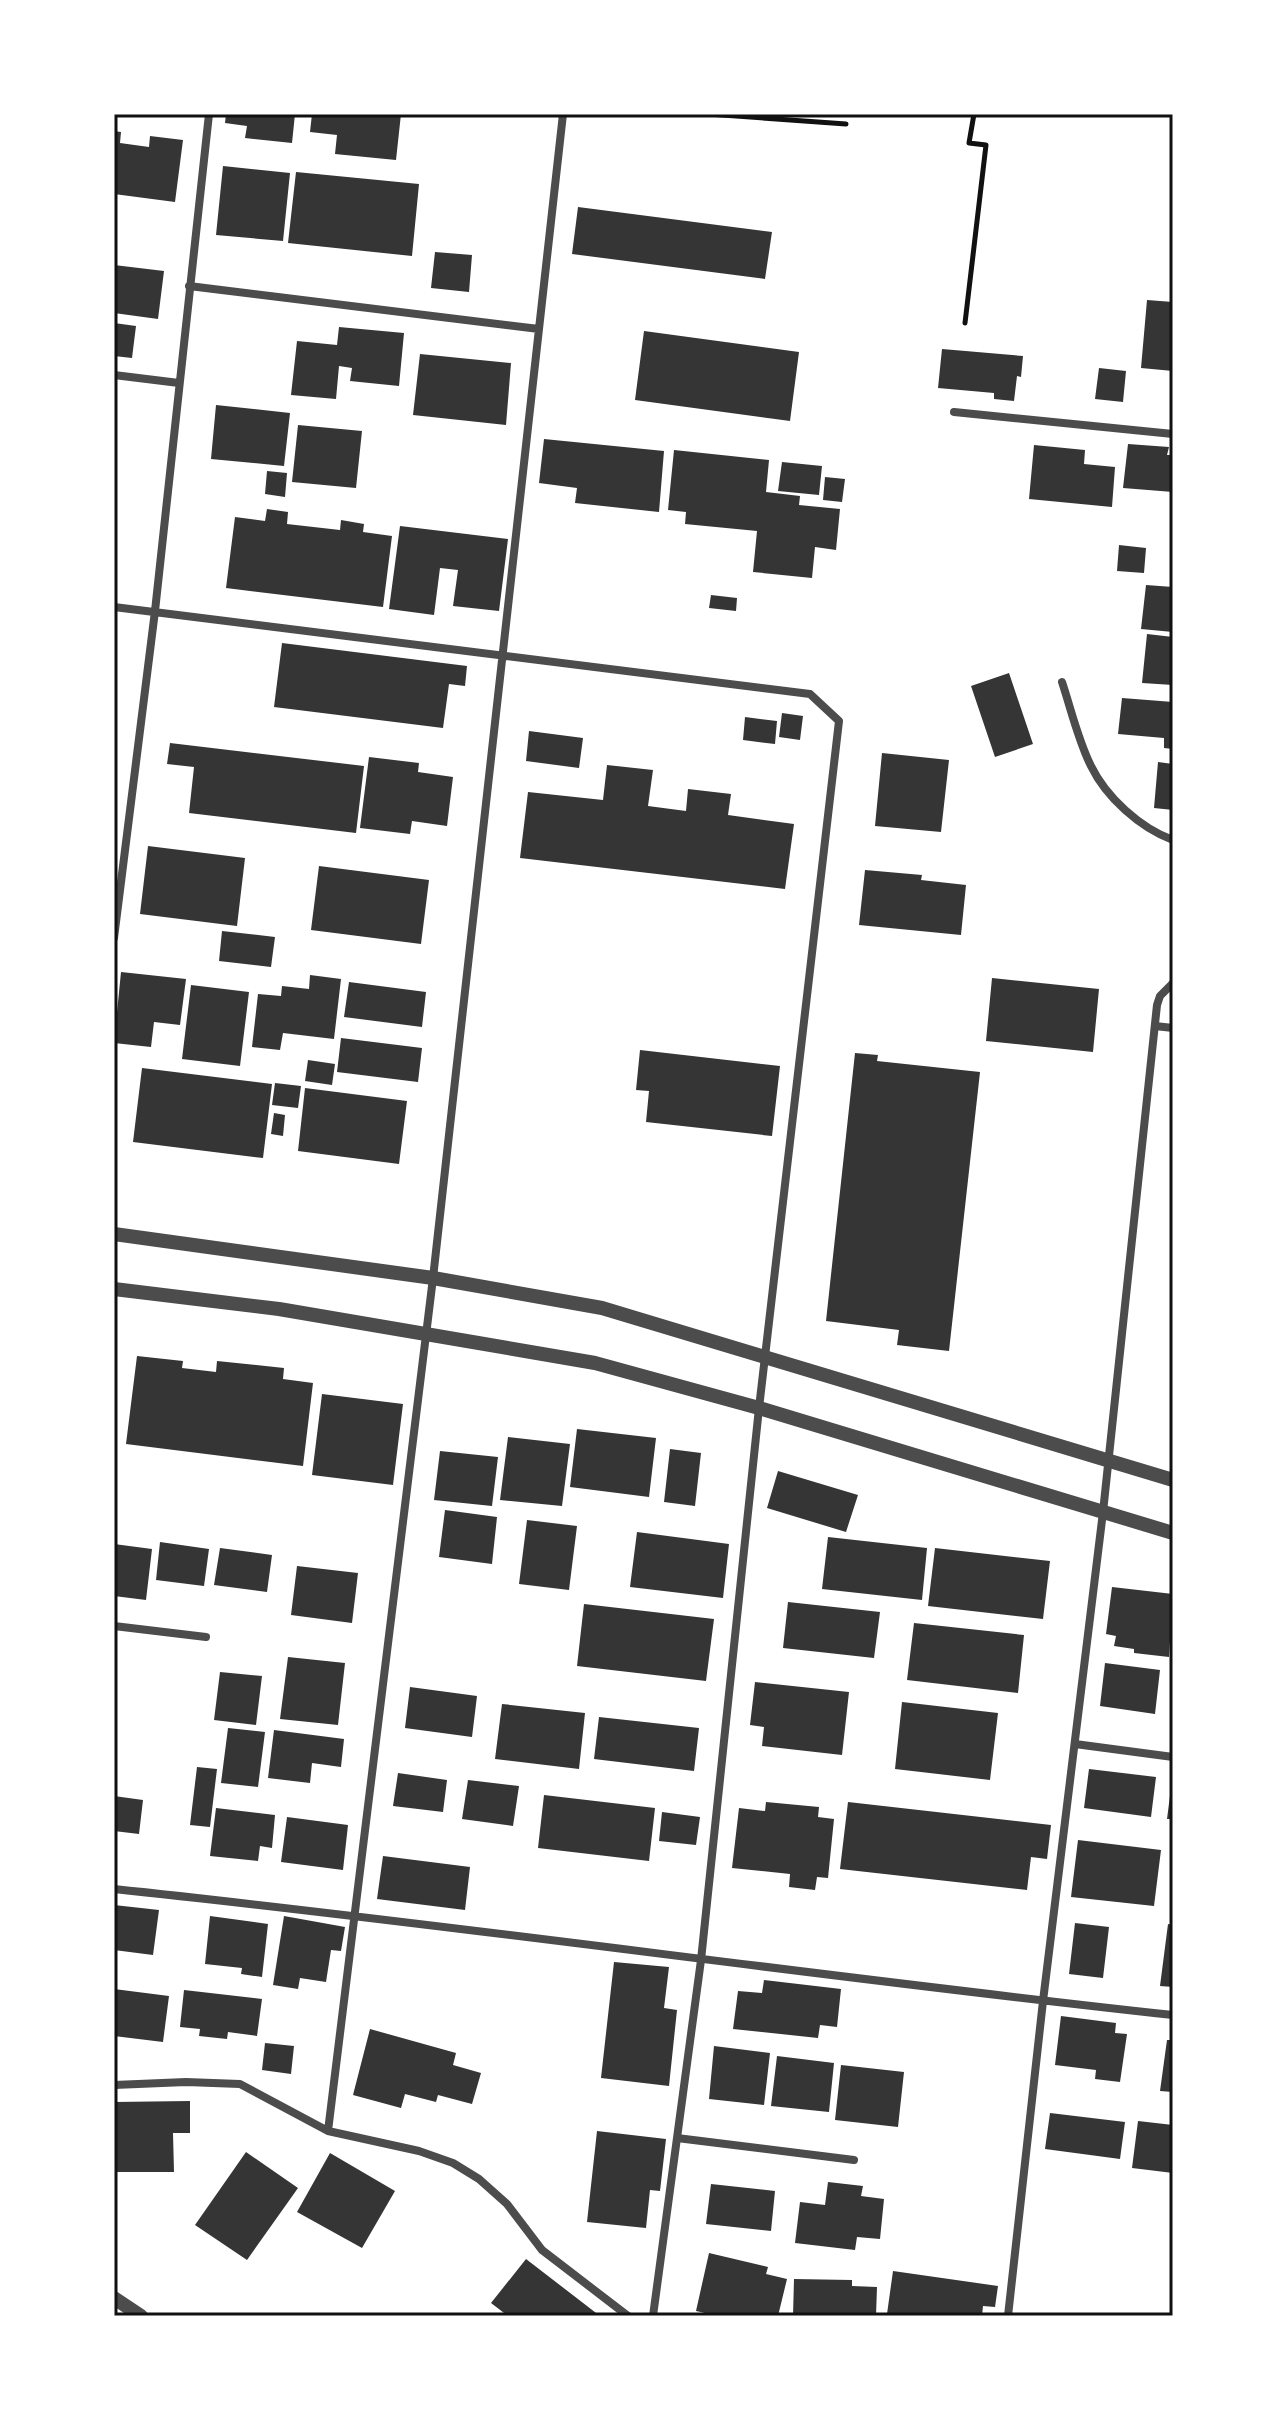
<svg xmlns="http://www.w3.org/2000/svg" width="1287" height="2430" viewBox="0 0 1287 2430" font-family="Arial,sans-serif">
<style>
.building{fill:#353535}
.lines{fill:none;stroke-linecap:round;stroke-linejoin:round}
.path{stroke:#111;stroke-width:5}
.minor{stroke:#4c4c4c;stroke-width:8}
.tertiary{stroke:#4c4c4c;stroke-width:14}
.neatline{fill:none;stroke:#111;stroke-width:3}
</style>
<rect width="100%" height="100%" fill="#fff"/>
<!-- building -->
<path class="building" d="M226 114H295L292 143 245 138 247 126 225 123Z
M312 114H401L396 160 335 154 337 135 310 132Z
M114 131 121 132 120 143 149 147 150 136 183 140 175 202 114 194Z
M223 166 290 173 283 241 216 235Z
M296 172 419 184 412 256 288 243Z
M578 207 772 232 765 279 572 254Z
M435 252 472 255 469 292 431 288Z
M114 265 164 271 158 319 114 313Z
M1147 300 1173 302V371L1141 368Z
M114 323 136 326 132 358 114 356Z
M339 327 404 333 399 386 350 381 352 368 339 366 336 399 291 395 297 341 337 345Z
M644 331 799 352 790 421 635 400Z
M942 349 1023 356 1021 377 1017 376 1014 401 994 399V393L938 388Z
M420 354 511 363 506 425 413 415Z
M1099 368 1126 371 1123 402 1095 399Z
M216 405 290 413 284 466 211 459Z
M298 425 362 431 356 488 292 482Z
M544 439 664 451 659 512 575 503 577 488 539 483Z
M1128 444 1169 447 1167 455H1173V492L1123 488Z
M1034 445 1085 450 1084 464 1115 467 1112 507 1029 499Z
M674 450 769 460 766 492 800 496 799 505 840 509 836 550 815 547 812 578 753 572 757 531 685 524 686 512 668 510Z
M782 462 822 466 819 495 778 491Z
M267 471 287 473 285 497 265 494Z
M825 477 845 479 842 502 823 500Z
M267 509 288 512 287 524 340 530 341 520 364 524 363 532 392 536 383 607 226 588 235 517 265 521Z
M400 526 508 539 499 611 453 606 458 570 440 568 434 615 389 609Z
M1119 545 1146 548 1144 573 1117 571Z
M1146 585 1173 587V632L1141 629Z
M711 595 737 598 736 611 709 608Z
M1147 634 1173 637V685L1142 683Z
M282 643 467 666 465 686 449 684 443 728 274 707Z
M1009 673 1033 744 995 757 971 686Z
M1122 698 1173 702V749L1164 748V738L1118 734Z
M782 713 803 716 800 740 779 737Z
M745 717 777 721 775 744 743 740Z
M529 731 583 738 579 768 526 761Z
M170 743 364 766 356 833 189 813 194 767 167 764Z
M882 753 949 760 941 832 875 826Z
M369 757 419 763 418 772 453 777 447 826 412 821 410 834 360 828Z
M1158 762 1173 764V810L1154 808Z
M607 765 653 770 648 806 686 811 688 789 731 794 728 815 794 824 785 889 520 858 528 792 603 800Z
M148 846 245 858 237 926 140 914Z
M319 866 429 880 421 944 311 930Z
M865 870 922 875 921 880 966 885 961 935 859 925Z
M222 931 275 937 271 967 219 961Z
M121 972 186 979 180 1025 154 1022 151 1047 114 1043Z
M310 975 341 979 334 1039 283 1033 280 1050 252 1047 258 994 281 996 282 986 309 989Z
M992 978 1099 989 1093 1052 986 1041Z
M349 982 426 992 422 1027 344 1017Z
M191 985 249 992 240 1066 182 1059Z
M341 1038 422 1048 418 1082 337 1072Z
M640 1050 780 1066 772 1136 646 1122 649 1091 636 1090Z
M855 1053 878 1055 877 1061 980 1072 949 1351 897 1345 899 1330 826 1321Z
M308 1060 335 1064 332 1085 305 1081Z
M142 1068 272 1084 263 1158 133 1142Z
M275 1083 301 1086 298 1108 272 1105Z
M305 1088 407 1101 399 1164 298 1151Z
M274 1113 285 1115 283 1136 271 1134Z
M137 1356 183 1361 182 1368 216 1372 217 1361 284 1368 283 1379 313 1383 303 1466 126 1444Z
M322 1394 403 1404 393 1485 312 1475Z
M577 1429 656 1438 649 1497 570 1487Z
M508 1437 570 1444 562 1506 500 1500Z
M670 1449 701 1453 695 1506 664 1502Z
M440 1451 498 1457 492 1506 434 1500Z
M778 1471 858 1495 846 1532 767 1508Z
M445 1510 497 1517 492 1564 439 1557Z
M527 1520 577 1526 569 1590 519 1584Z
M637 1532 729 1544 723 1598 630 1587Z
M828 1537 927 1548 922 1600 822 1589Z
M160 1542 209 1549 204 1586 156 1580Z
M114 1544 152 1549 146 1600 114 1596Z
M220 1548 272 1555 267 1592 214 1585Z
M935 1548 1050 1561 1043 1619 928 1606Z
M297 1566 358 1573 352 1623 291 1615Z
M1112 1587 1173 1594 1169 1657 1134 1653V1649L1114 1646 1116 1636 1106 1634Z
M788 1602 880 1612 874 1658 783 1648Z
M584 1604 714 1619 706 1681 577 1666Z
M914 1623 1024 1635 1018 1693 907 1680Z
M288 1657 345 1663 338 1725 280 1719Z
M1105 1663 1160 1670 1155 1714 1100 1706Z
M220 1672 262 1676 256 1725 214 1720Z
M755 1682 849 1692 842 1755 762 1746 764 1727 750 1725Z
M410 1687 477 1696 472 1737 405 1728Z
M902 1702 998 1713 990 1780 895 1769Z
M502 1704 585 1713 579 1769 495 1759Z
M599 1717 699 1728 694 1771 594 1759Z
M228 1728 265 1732 258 1787 221 1783Z
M274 1730 344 1739 341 1767 312 1763 310 1783 268 1778Z
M197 1767 217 1769 210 1827 190 1825Z
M1089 1769 1156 1777 1151 1817 1084 1808Z
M398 1773 447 1780 443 1812 393 1806Z
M468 1780 519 1786 513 1826 462 1819Z
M1171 1788H1173V1819H1167Z
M544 1795 655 1808 649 1861 538 1848Z
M114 1796 143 1800 139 1834 114 1831Z
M766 1802 819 1807 818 1817 834 1819 828 1878 817 1877 815 1890 789 1887 790 1874 732 1868 739 1808 765 1811Z
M848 1802 1051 1825 1047 1859 1031 1857 1027 1890 840 1869Z
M216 1808 275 1815 272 1848 260 1846 258 1861 210 1856Z
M662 1812 700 1817 696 1845 659 1841Z
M287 1817 348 1825 343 1870 281 1862Z
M1078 1840 1161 1850 1154 1906 1071 1897Z
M383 1856 470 1867 465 1910 377 1899Z
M114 1905 159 1910 153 1955 114 1950Z
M210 1916 268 1924 262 1977 241 1974 242 1968 205 1964Z
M284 1916 345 1927 341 1951 331 1950 326 1982 300 1978 298 1989 273 1985Z
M1075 1923 1109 1927 1103 1978 1069 1974Z
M1168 1924 1173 1925V1987L1160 1986Z
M614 1962 669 1967 664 2008 677 2010 669 2086 601 2078Z
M764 1980 841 1989 837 2027 820 2025 818 2038 733 2029 738 1991 762 1993Z
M114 1989 169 1996 163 2042 114 2036Z
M184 1990 262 1999 257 2036 228 2032 227 2039 199 2036 200 2029 180 2027Z
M1061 2016 1116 2023 1115 2033 1127 2034 1120 2082 1095 2079 1096 2070 1055 2065Z
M370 2029 456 2053 453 2065 481 2073 472 2104 438 2095 436 2102 405 2094 401 2108 353 2095Z
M1167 2040H1173V2092L1160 2091Z
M265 2043 294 2046 291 2074 262 2070Z
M714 2046 770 2053 764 2105 709 2099Z
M777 2056 834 2063 829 2112 771 2106Z
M841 2065 904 2072 898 2127 835 2120Z
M190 2101V2133H173L174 2172H114V2102Z
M1050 2113 1125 2122 1120 2159 1045 2149Z
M1138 2121 1173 2125V2173L1132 2168Z
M597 2131 666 2139 660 2191 650 2190 646 2228 587 2222Z
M246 2152 298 2188 247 2260 195 2225Z
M330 2153 395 2191 362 2248 297 2212Z
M828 2182 863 2186 861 2196 884 2199 880 2239 857 2237 855 2250 795 2243 800 2202 825 2205Z
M711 2184 775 2191 771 2231 706 2224Z
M709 2253 768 2267 766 2274 787 2279 778 2316H718L696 2311Z
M526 2259 600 2316H508L491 2303Z
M893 2271 998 2286 995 2307 983 2306 982 2316 887 2314Z
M794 2279 852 2280V2286L877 2287 876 2316H793Z"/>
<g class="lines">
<!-- path -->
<path class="path" d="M708 114 846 124
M965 323 986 145 969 143 974 114"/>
<!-- minor -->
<path class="minor" d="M189 286 539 329
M114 375 179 383
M954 412 1173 434
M114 607 810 694 839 721 759 1408 701 1960 653 2316
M1062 682C1071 709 1078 740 1091 766 1106 797 1140 828 1173 840
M114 938 155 611 209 114
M1155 1026 1173 1028
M114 1626 206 1637
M1075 1744 1173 1757
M114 1889C468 1926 820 1977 1173 2015
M114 2085 186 2082 240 2084 328 2131 419 2151 453 2163 479 2179 507 2204 542 2250 628 2316
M328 2131 433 1278 563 114
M677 2138 854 2160
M1008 2316 1043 2001 1103 1512 1157 1005 1160 996 1173 983"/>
<!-- tertiary -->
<path class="tertiary" d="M114 1234 433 1278 602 1308 1173 1480
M114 1289 279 1309 595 1363 759 1408 1173 1533
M114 2298 141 2316"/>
</g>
<!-- border -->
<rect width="1287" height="2430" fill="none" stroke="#ffffff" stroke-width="232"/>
<rect x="116" y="116" width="1055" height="2198" class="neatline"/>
</svg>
